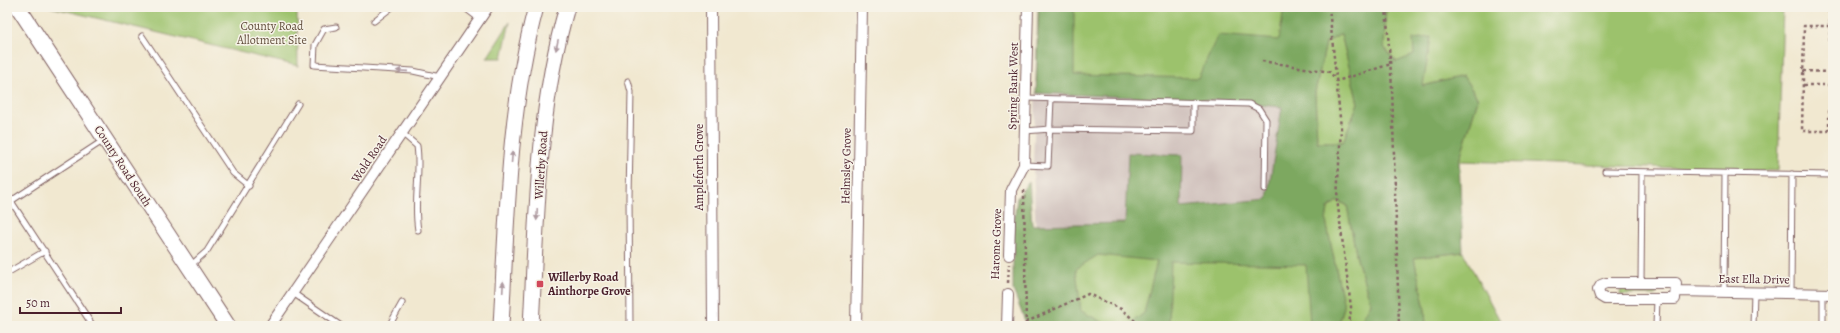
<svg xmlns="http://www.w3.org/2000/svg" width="1840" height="333" viewBox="0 0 1840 333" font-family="Alegreya,serif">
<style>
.industrial{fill:#cfc0bb}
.green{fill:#9cc26c;stroke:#73704c}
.forest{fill:#7da860;stroke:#646446;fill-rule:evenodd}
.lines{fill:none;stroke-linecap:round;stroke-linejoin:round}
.lane-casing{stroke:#846565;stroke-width:7}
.street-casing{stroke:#846565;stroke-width:12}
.secondary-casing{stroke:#846565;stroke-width:17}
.path{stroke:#846565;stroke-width:2.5;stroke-dasharray:3 3;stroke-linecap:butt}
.lane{stroke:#fff;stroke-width:5}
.street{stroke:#fff;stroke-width:10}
.secondary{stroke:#fff;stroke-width:15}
.oneway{fill:#ae9aa0}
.poi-dot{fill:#d1495b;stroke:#f7f3e8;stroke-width:1.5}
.labels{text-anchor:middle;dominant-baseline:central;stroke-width:3;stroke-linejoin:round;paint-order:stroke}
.park-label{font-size:12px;fill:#63503e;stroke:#f7f3e8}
.street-label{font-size:12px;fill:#4a1f2b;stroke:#f7f3e8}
.poi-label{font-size:12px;font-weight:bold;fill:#4a1f2b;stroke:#f7f3e8;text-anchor:start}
</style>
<rect width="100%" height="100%" fill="#f7f3e8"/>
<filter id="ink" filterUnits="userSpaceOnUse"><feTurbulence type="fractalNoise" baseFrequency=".025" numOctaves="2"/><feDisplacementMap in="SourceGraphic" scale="8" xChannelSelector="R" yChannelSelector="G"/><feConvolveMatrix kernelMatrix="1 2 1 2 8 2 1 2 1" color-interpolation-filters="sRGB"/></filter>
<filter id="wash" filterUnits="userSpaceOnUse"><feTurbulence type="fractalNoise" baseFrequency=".012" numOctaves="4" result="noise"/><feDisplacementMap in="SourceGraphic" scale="16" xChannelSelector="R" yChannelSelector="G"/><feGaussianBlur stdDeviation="0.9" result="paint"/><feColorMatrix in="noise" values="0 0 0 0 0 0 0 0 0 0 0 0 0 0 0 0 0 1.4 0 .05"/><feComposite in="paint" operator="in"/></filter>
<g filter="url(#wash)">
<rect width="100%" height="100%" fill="#f1e8d0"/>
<!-- industrial -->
<path class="industrial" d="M1303 77 1315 249 1036 238 1033 165 1036 82Z"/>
<!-- green -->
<path class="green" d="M50 7H297L298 66Z
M1038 7H1298L1303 77 1036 82Z
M1386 7H1783L1778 171 1459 161 1478 99 1463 76 1423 86 1414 56 1397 62 1384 47Z
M510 22 502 58H487Z
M1341 34 1358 103 1343 142H1317L1315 92 1326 43Z
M1337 201 1347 205 1357 259 1371 304 1362 319V326H1338L1344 307 1326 221 1328 208Z
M1036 238 1315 249 1320 326H1036Z
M1463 252 1503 326H1426L1425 310 1414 258Z
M1621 287 1657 288 1656 295H1620Z"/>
<!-- forest -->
<path class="forest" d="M1039 7H1074V75L1198 78 1218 35 1279 40 1284 7H1386L1384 47 1396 62 1414 55 1413 39 1431 37 1423 86 1463 76 1478 99 1459 161 1463 252 1414 258 1425 310 1426 326H1362V319L1371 304 1357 259 1347 205 1337 201 1328 208 1326 221 1344 307 1338 326H1310L1306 265 1171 262 1169 326H1128L1144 313 1157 261 1098 255 1076 269 1081 311 1110 326H1027L1013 290V230L1017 198 1029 181 1032 225 1125 223 1128 153 1182 155 1181 207 1267 199 1282 107 1207 100 1036 93ZM1341 34 1358 103 1343 142H1317L1315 92 1326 43Z"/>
</g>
<g filter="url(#ink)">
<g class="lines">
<!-- lane casing -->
<g class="lane-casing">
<path id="lane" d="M1827 7 1833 13
M374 21 392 7
M336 27 324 29 315 45 314 65 413 71 440 77
M142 36 233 173 249 186
M628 81 631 92 629 197 630 326
M1026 98 1249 104 1259 109 1266 120 1265 189
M1025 131 1050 129 1193 131V102
M402 133 417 146C421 174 413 202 418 230
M1024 165 1048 166 1051 99
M1605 171 1833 175
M7 195 93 326
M11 201 104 140
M190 266 207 251 298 104
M7 273 45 251
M1641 283 1642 173
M1724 292 1725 174
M293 293 341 326
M1791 293 1792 174
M389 326 402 303
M1656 326 1657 299
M1753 326 1754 292
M1823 326V294"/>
</g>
<!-- street casing -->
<g class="street-casing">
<path id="street" d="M468 7 481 17
M711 7 713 326
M1009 255 1011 190 1024 165 1028 7
M1606 283H1676L1675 299H1605L1600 296 1598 290 1601 285Z
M1676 291 1833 294
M270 326 488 7
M856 326 862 7
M1007 326 1008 294"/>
</g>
<!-- secondary casing -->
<g class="secondary-casing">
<path id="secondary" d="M18 7 228 326
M501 326C507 220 508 110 536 7
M531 326C537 219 537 110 567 7"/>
</g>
<!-- path -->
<path class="path" d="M1329 7 1341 128 1337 199 1351 307 1349 326
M1386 7 1392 87 1399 326
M1830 20 1829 129H1833
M1262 61 1330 72 1337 81 1391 64
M1803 71 1829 72
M1803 85H1829
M1829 129 1828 131H1802L1804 26H1830
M1024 190 1026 326
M1008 283 1009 264
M1026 322 1088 294 1121 309 1141 326"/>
<!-- lane -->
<use href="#lane" class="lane"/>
<!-- street -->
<use href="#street" class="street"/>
<!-- secondary -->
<use href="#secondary" class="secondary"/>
</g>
<!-- one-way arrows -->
<defs><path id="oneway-solid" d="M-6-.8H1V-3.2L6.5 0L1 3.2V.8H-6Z"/></defs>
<g class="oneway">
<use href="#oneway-solid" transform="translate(557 45) rotate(102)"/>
<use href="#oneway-solid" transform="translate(402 71) rotate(-176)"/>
<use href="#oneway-solid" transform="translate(512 157) rotate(-85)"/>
<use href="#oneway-solid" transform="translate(537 215) rotate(93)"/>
<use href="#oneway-solid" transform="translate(503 287) rotate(-87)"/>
</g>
</g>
<!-- markers -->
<rect class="poi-dot" x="536" y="280" width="8" height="8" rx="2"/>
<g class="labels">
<!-- park labels -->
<g class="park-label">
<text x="272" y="26">County Road<tspan x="272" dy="14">Allotment Site</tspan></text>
</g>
<!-- street labels -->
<g class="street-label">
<text transform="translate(1013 86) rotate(-89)">Spring Bank West</text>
<text transform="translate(369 159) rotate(-56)">Wold Road</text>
<text transform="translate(541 165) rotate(-86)">Willerby Road</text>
<text transform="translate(123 166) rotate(57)">County Road South</text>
<text transform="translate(846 166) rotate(-89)">Helmsley Grove</text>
<text transform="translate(699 167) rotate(-90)">Ampleforth Grove</text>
<text transform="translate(996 244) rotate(-88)">Harome Grove</text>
<text transform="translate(1754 279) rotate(1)">East Ella Drive</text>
</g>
<!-- poi labels -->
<g class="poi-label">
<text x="548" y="277">Willerby Road<tspan x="548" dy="14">Ainthorpe Grove</tspan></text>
</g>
</g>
<!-- margin -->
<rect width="1840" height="333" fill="none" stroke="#f7f3e8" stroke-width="24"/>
<!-- scale -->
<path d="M20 307v6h101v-6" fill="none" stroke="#4a1f2b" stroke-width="2"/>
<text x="26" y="307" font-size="12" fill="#4a1f2b" stroke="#f7f3e8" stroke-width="3" paint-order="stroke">50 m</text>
</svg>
